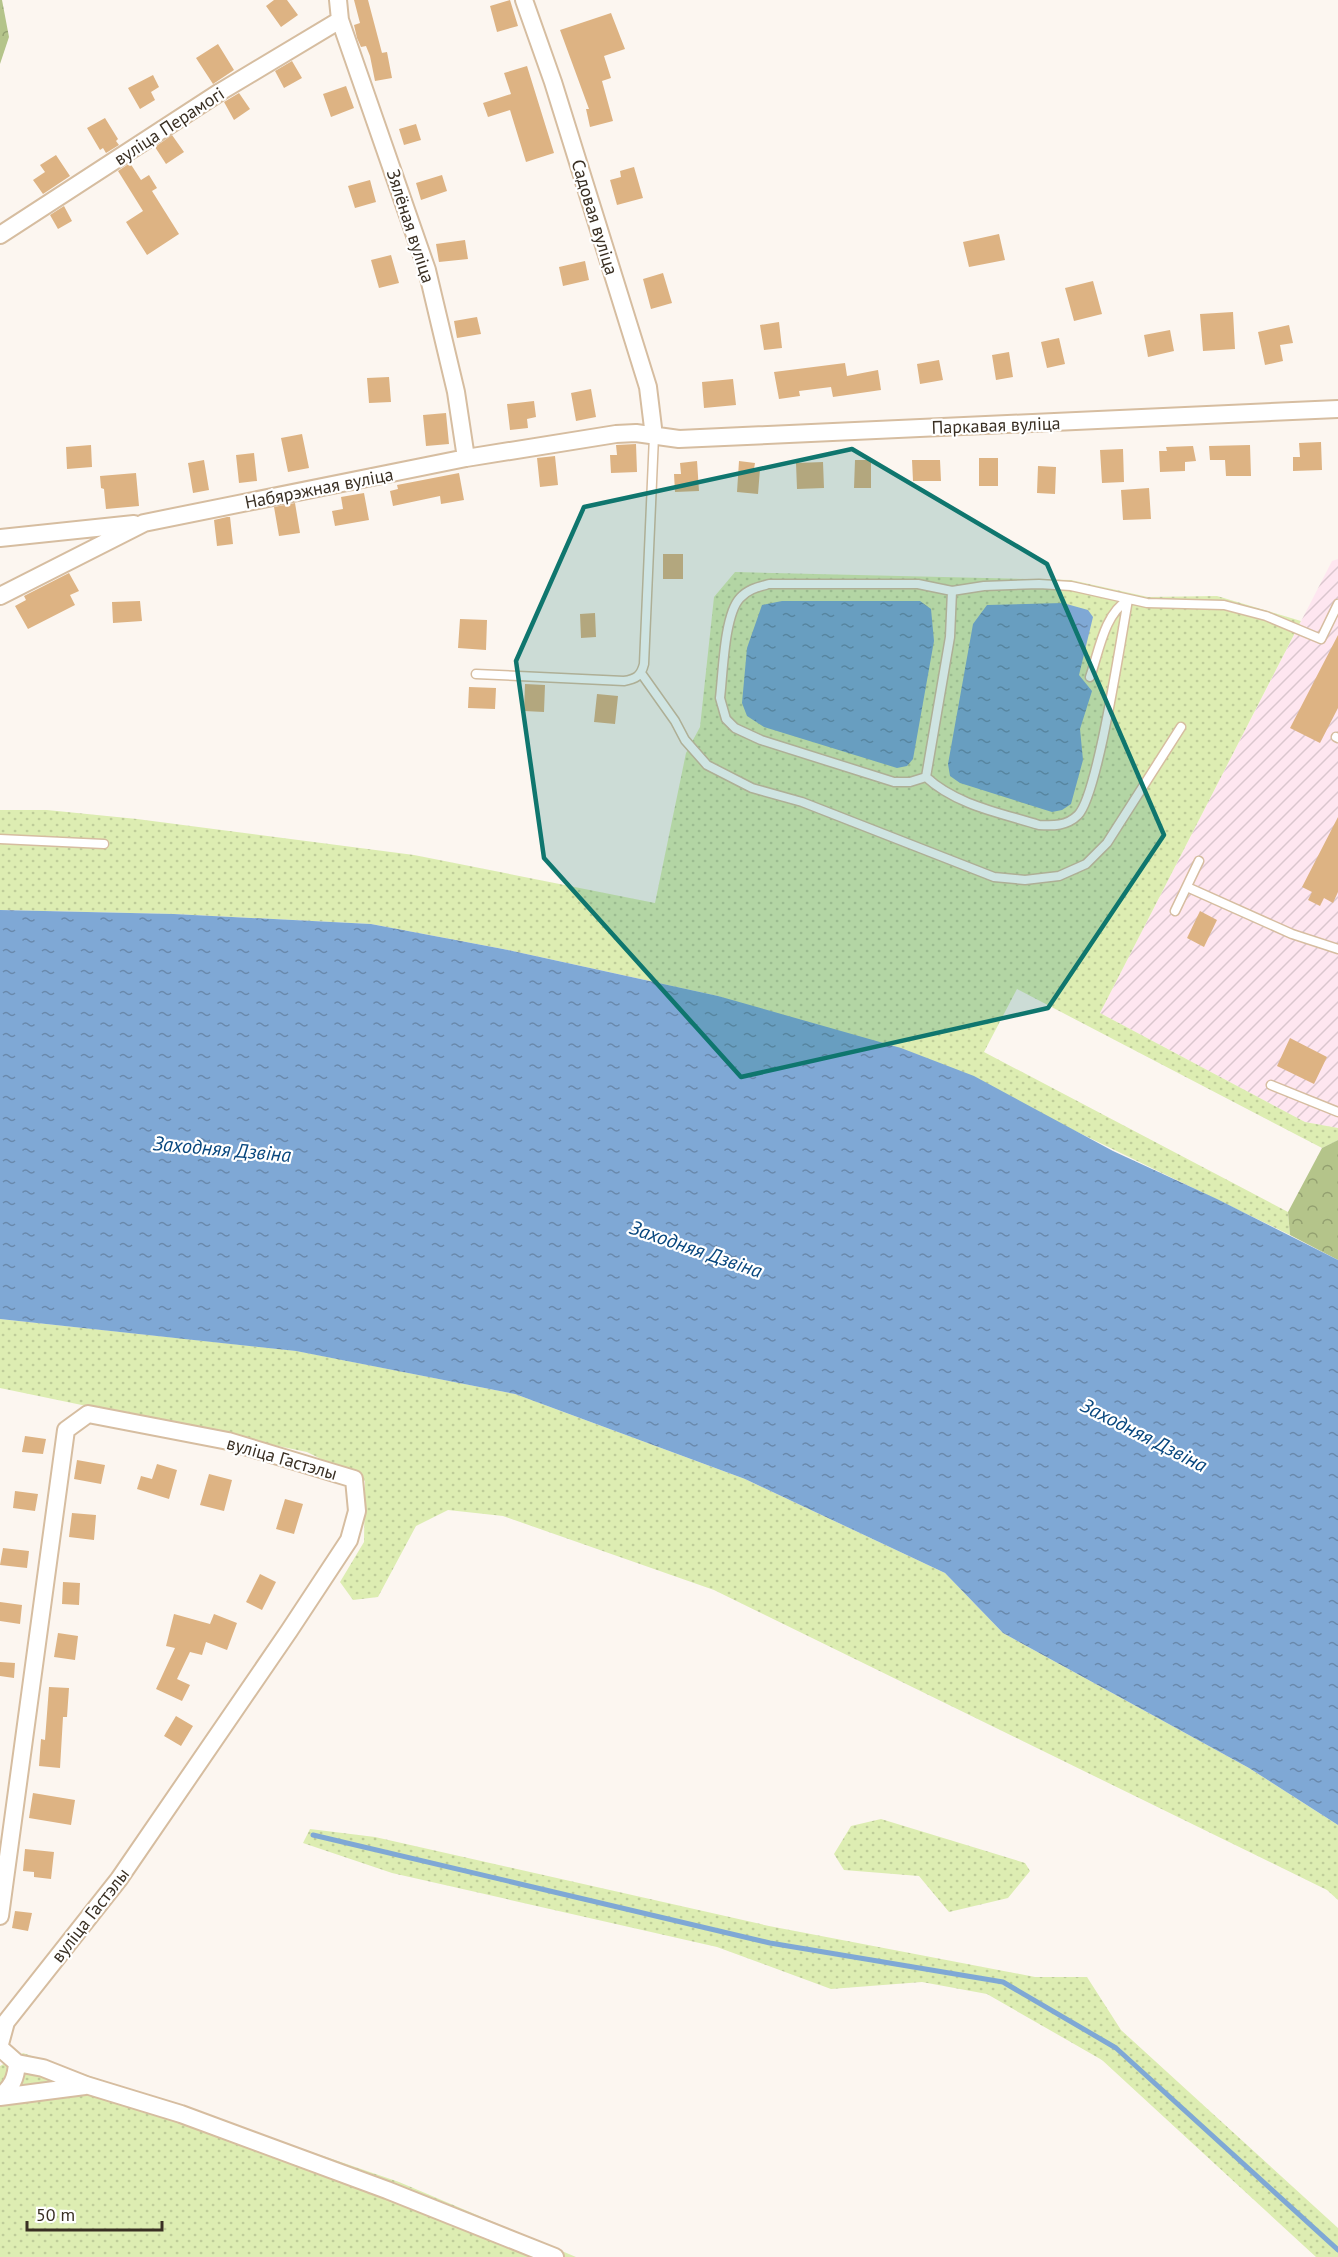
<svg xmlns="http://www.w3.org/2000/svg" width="1338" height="2257" viewBox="0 0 1338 2257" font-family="'PT Sans',sans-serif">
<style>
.industrial{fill:url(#industrial-furrows)}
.grass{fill:url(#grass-dots)}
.forest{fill:url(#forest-crowns)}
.water{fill:url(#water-ripples)}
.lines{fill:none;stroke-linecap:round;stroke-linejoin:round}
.stream{stroke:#7fa8d5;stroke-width:5}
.building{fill:#ddb383}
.service-casing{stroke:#d6bda0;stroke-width:11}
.minor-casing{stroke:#d6bda0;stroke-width:20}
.service{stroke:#fff;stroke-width:8}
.minor{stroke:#fff;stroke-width:16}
.marked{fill:#0f766e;fill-opacity:0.2;stroke:#0f766e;stroke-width:4.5;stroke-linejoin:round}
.labels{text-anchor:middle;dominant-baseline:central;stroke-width:4.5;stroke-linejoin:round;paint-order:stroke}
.street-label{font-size:18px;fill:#392f23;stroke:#fff}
.water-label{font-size:20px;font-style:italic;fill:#08477e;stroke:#fff}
</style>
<defs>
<pattern id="industrial-furrows" width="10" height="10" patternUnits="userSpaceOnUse" patternTransform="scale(1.5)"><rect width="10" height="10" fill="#fee6f0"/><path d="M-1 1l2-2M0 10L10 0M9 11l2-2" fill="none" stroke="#dac6ce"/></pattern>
<pattern id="grass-dots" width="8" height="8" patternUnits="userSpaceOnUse" patternTransform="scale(1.5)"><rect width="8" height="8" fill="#ddedb2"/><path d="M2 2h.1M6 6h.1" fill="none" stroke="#becc99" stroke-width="1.8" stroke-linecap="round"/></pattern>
<pattern id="forest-crowns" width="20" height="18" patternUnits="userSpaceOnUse" patternTransform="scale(1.5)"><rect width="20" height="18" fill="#b4c48a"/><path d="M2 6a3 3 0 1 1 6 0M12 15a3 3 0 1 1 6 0" fill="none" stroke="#93a070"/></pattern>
<pattern id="water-ripples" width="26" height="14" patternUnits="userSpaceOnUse" patternTransform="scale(1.5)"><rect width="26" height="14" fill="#7fa8d5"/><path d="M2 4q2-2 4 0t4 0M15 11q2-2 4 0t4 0" fill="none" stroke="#6989ac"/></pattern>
</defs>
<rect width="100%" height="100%" fill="#fcf6f0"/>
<!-- industrial -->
<path class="industrial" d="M1338 559V1128L1305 1122 1100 1013 1332 561Z"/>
<!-- grass -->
<path class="grass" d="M735 572 1071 580 1148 597 1217 596 1301 621 1100 1013 1305 1122 1338 1128V1140L1322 1148 1017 989 984 1052 1288 1212 1290 1235 1065 1126 718 996 503 949 371 924 174 914 0 910V810H47L137 819 414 855 655 903 686 753 700 727 714 597Z
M0 1319 297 1351 515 1394 745 1479 945 1573 1003 1633 1249 1768 1338 1825V1900L1327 1890 714 1590 503 1516 448 1510 416 1526 378 1597 353 1600 340 1582 364 1542 365 1481 307 1452 0 1388Z
M881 1819 1025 1863 1030 1871 1008 1898 949 1912 919 1876 844 1870 834 1854 851 1826Z
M310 1829 375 1837 769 1926 1035 1977H1087L1121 2030 1338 2228V2257H1316L1102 2060 987 1994 922 1982 831 1989 717 1947 392 1873 303 1843Z
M23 2053 399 2182 576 2257H0V2066Z"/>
<!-- forest -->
<path class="forest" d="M0 0H2L9 37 0 64Z
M1338 1140V1260L1290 1235 1288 1212 1322 1148Z"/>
<!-- water -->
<path class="water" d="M782 601H920L931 609 934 641 913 759 907 766 897 768 764 727 747 716 742 703 747 648 762 605Z
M1063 603 1088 610 1093 617 1079 675 1092 691 1080 729 1083 760 1071 804 1062 810 1052 812 960 783 950 776 948 764 973 624 987 605Z
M0 910 174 914 371 924 503 949 718 996 901 1048 974 1076 1113 1151 1217 1199 1338 1260V1825L1249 1768 1003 1633 945 1573 745 1479 515 1394 296 1351 0 1319Z"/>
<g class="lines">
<!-- stream -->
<path class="stream" d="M313 1835 770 1943 1003 1982 1116 2048 1338 2250"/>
</g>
<!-- building -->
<path class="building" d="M274 0H287L298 15 281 27 266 6Z
M354 0H368L382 53 376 54 387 52 392 78 375 81 370 56 366 46 361 47 357 38 354 25 360 23Z
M510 0 518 26 497 32 490 6Z
M611 13 625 49 604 56 611 78 602 81 613 121 590 127 586 109H589L560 30Z
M218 44 234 70 213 84 196 58Z
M292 61 302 78 284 88 275 71Z
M527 66 554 153 526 162 510 110 488 117 483 103 511 94 504 73Z
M153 75 159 87 151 92 155 100 140 109 128 88Z
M346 86 354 108 331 117 323 94Z
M239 93 250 109 234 120 224 102Z
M105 118 118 139 116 141 119 145 106 153 103 148 100 150 87 128Z
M416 124 421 140 404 145 399 129Z
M172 135 184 152 166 164 155 147Z
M56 155 70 176 43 194 33 180 45 172 40 165Z
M130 163 141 180 149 175 157 188 152 191 179 234 147 255 126 222 143 211 118 171Z
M634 167 643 198 617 205 610 180 621 177 620 171Z
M442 175 447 191 421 200 416 183Z
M370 180 376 202 355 208 348 186Z
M64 206 72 221 58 229 50 215Z
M999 234 1005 260 969 267 963 242Z
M465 240 468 259 439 262 436 244Z
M391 255 399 283 379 288 371 260Z
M585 261 589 280 563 286 559 267Z
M663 273 672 303 651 309 643 279Z
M1093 281 1102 314 1074 321 1065 288Z
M1233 312 1235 349 1203 351 1200 314Z
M477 317 481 334 457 338 454 321Z
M779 322 782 348 764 350 760 325Z
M1289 325 1293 343 1280 345 1283 361 1265 365 1258 332Z
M1170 330 1174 351 1148 357 1144 335Z
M1059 338 1065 364 1047 368 1041 342Z
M1009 352 1013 377 996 380 992 355Z
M939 360 943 380 920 384 917 364Z
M845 363 847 376 878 370 881 390 833 397 831 387 799 391 800 396 779 399 774 372Z
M389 377 391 402 369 403 367 378Z
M733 379 736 405 704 408 702 382Z
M591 389 596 417 576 421 571 393Z
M534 401 536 417 527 419 528 428 510 430 507 404Z
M446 413 449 444 426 446 423 415Z
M302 434 309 468 288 472 281 438Z
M1321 442 1322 470 1293 471V457H1300L1299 443Z
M636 444 637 472 611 473 610 455H617L616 445Z
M91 445 92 467 67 469 66 447Z
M1250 445 1251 476H1226L1225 460H1210L1209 446Z
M1193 446 1196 461 1185 462V471L1160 472 1159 451H1167L1166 447Z
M1123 449 1124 482 1102 483 1100 450Z
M254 453 257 481 239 483 236 455Z
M555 456 558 485 540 487 537 458Z
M979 458H998V486H979Z
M204 460 209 490 193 493 188 463Z
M855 460H871V488H854Z
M912 460H940L941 481H913Z
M697 461 699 491 675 492 674 474H681L680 463Z
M739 461 755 463 754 469H760L758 494 737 492Z
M823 462 824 488 797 489 796 463Z
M1038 466 1056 467 1055 494 1037 493Z
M136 473 139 506 106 509 104 489 101 488 100 476Z
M459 473 464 500 441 504 440 496 393 506 390 491 398 489 397 485Z
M1149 488 1151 519 1123 520 1121 490Z
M364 493 369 520 335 526 332 511 343 509 341 497Z
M295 503 300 533 279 536 274 507Z
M227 517H230L233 544 217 546 214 520Z
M663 554H683V579H663Z
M69 573 79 591 70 595 75 605 28 629 15 606 26 600 24 596Z
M140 601 142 621 113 623 112 602Z
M595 613 596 637 581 638 580 614Z
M460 619 487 620 486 650 458 648Z
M1338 635V708L1320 743 1290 728Z
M525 684 545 685 544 712 524 711Z
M469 687 496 688 495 709 468 708Z
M597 694 618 696 615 724 594 722Z
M1338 817V892L1333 903 1324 898 1320 906 1308 900 1312 892 1302 887Z
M1200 911 1217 920 1204 947 1187 938Z
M1290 1038 1327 1057 1314 1084 1277 1066Z
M25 1436 46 1439 43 1454 22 1452Z
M77 1460 105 1465 101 1484 74 1479Z
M157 1464 177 1470 169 1499 137 1489 141 1476 152 1479Z
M209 1474 232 1480 224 1511 200 1505Z
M15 1491 38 1494 35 1511 13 1508Z
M285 1499 303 1504 294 1534 276 1529Z
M72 1513 96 1515 94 1540 69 1537Z
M3 1548 29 1551 27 1568 0 1565Z
M260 1574 276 1582 262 1610 246 1602Z
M63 1582 80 1583 79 1605 62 1604Z
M0 1602 22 1605 20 1624 0 1621Z
M174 1614 210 1624 214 1614 237 1623 227 1650 206 1642 202 1655 190 1652 177 1679 190 1685 182 1701 156 1689 175 1648 166 1646Z
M58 1633 78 1636 75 1660 54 1657Z
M0 1662 15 1663 14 1678 0 1676Z
M49 1687 69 1688 67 1717H63L60 1768 39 1766 41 1739 45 1740Z
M176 1716 193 1726 181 1746 164 1736Z
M33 1793 75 1800 71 1825 29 1818Z
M25 1849 54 1852 51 1879 34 1877V1872L23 1871Z
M15 1911 32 1913 28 1931 12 1928Z"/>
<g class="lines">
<!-- service casing -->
<g class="service-casing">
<path id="service" d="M1128 600C1121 637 1098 795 1078 815 1067 826 1053 826 1039 825 1001 813 956 805 926 777L910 782H894L761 740 735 728 726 719 720 698C723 674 724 615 740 598 748 589 758 587 769 584H918L952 591 984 586 1039 584 1071 586 1147 603 1224 605 1266 616 1321 639 1338 604
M641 673 675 721 685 740 707 765 752 788 802 802 994 877 1025 880 1059 876 1086 864 1107 843 1181 727
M476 674 624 681C636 679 641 676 644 664L654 436
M1090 677C1099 652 1104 614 1128 600
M1336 737 1338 738
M926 777 950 637 952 591
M0 839 104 844
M1187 887 1292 934 1338 949
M1175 911 1199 861
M1271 1085 1338 1112"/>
</g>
<!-- minor casing -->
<g class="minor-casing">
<path id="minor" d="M338 0 340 20 427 270 456 392 466 458
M524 0 553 82 648 387 654 436
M0 235 220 92 340 20
M0 538 134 524
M0 596 144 523 466 458 616 434 636 433 679 439 1338 409
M0 1916 66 1430 88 1414 228 1441 354 1479 357 1511 349 1540 289 1631 119 1879 6 2022 0 2044
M0 2048 17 2063 43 2068 86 2085 181 2114 387 2190 555 2257
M0 2097 85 2086
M0 2097C12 2086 16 2079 17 2063"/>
</g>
<!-- service -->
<use href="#service" class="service"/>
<!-- minor -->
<use href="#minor" class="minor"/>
</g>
<!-- marked area -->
<path class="marked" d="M852 449 1047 564 1164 835 1048 1008 741 1077 544 858 516 661 584 507Z"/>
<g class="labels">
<!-- street labels -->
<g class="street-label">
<text transform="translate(169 126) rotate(-33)">вуліца Перамогі</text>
<text transform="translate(595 217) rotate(73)">Садовая вуліца</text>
<text transform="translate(411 226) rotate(72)">Зялёная вуліца</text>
<text transform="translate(996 425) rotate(-2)">Паркавая вуліца</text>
<text transform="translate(319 488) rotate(-11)">Набярэжная вуліца</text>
<text transform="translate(282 1458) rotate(16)">вуліца Гастэлы</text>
<text transform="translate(90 1915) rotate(-52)">вуліца Гастэлы</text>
</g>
<!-- water labels -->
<g class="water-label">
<text transform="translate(222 1149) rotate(5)">Заходняя Дзвіна</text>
<text transform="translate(696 1249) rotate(19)">Заходняя Дзвіна</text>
<text transform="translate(1144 1435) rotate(27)">Заходняя Дзвіна</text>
</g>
</g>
<!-- scale -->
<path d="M27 2221v9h135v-9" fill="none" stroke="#392f23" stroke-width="3"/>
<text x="36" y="2221" font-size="18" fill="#392f23" stroke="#ffffff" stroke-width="4.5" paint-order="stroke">50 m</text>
</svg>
